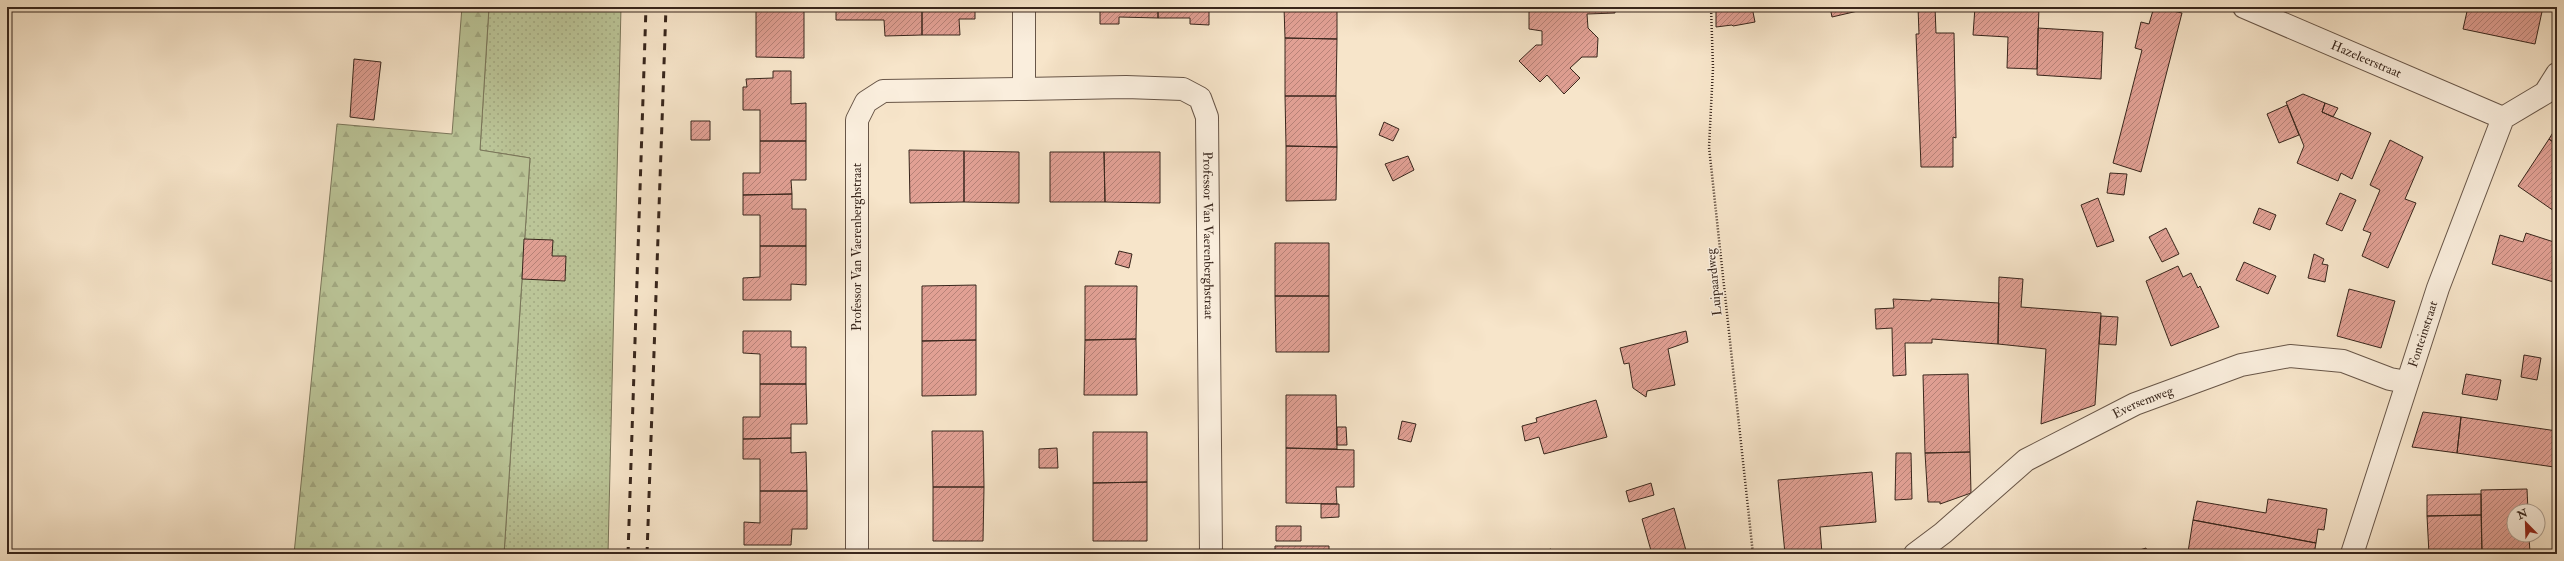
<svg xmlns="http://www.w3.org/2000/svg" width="2564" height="561" viewBox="0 0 2564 561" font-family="'IM FELL Double Pica',serif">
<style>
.grass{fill:url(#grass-dots);stroke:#7a765a}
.forest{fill:url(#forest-firs);stroke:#7a765a}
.building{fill:url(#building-hatch);stroke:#38261c}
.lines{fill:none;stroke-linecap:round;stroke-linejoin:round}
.minor-casing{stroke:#685648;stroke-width:24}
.path{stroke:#38261c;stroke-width:2.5;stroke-dasharray:1 2;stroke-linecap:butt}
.minor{stroke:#faeedd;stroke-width:22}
.rail{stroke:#38261c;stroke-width:3;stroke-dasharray:7 7;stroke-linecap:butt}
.labels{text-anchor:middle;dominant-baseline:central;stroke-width:3;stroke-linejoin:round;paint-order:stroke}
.street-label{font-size:13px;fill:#38261c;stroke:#faeedd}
</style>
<defs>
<pattern id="grass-dots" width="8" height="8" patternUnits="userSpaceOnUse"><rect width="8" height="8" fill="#bbc598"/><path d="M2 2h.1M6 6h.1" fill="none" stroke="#a2a982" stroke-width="1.8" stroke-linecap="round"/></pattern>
<pattern id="forest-firs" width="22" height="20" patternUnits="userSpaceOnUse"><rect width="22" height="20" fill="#bbc598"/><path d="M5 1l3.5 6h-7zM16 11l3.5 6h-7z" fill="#a2a982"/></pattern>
<pattern id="building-hatch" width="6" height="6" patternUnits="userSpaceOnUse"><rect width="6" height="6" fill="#e1a094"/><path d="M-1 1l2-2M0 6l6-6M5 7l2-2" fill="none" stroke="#b78278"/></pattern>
</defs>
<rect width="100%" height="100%" fill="#f7e5ca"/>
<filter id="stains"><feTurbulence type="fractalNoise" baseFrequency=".005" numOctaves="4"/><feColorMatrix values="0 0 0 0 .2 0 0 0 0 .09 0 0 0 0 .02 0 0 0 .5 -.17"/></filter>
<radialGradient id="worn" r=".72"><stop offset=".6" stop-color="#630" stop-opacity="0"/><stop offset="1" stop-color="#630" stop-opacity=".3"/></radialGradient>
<!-- grass -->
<path class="grass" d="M489 7H621L608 554H504L530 158 480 150Z"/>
<!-- forest -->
<path class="forest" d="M462 7H489L480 150 530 158 504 554H294L337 124 452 134Z"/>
<!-- building -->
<path class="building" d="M756 7H804V58L756 57Z
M836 7H922V35L885 36 884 20H836Z
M922 7H975V19H959L960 35H922Z
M1100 7H1158V18L1119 17V24H1100Z
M1158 7H1209V25L1190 24V18H1158Z
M1284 7H1337V39L1285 38Z
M1529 7H1615V13L1587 14 1588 28 1598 38 1597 57H1582L1570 68 1580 78 1564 94 1547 75 1540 82 1519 61 1536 45H1542V31L1529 29Z
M1716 7H1752L1755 22 1733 26 1732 25 1716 27Z
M1830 7H1875L1832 17Z
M1918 7H1935L1936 33H1954L1956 138 1953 137V167H1921L1916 34H1919Z
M1975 7H2039L2037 69 2007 68 2008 37 1973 35Z
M2154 7 2182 13 2141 172 2113 163 2142 50 2135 48 2141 22 2149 24Z
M2468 7H2543L2535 44 2463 29Z
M2038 28 2103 32 2101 79 2037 75Z
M1285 38 1337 39 1336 96H1285Z
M354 59 381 62 374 120 350 117Z
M773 71H791V104L806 103V141H760V110H743V87H747L746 79 773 78Z
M2303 94 2325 103 2322 112 2371 133 2352 179 2341 173 2338 181 2297 163 2304 146 2286 102Z
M1285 96H1336L1337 147 1286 146Z
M2325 103 2338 108 2333 117 2322 112Z
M2287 105 2299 135 2279 143 2267 114Z
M691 121H710V140H691Z
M1384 122 1399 129 1393 141 1379 135Z
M2557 126V145L2549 139Z
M2549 139 2557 145V206L2554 211 2518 186Z
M2390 140 2423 157 2405 199 2416 203 2388 268 2362 256 2371 233 2363 230 2380 190 2370 185Z
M760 141H806V180H791L792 194 743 195V173H760Z
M1286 146 1337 147 1336 200 1286 201Z
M909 150 964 151V202L910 203Z
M964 151 1019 152V203L964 202Z
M1050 152H1104L1105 202H1050Z
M1104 152H1160V203L1105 202Z
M1408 156 1414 170 1393 181 1385 164Z
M2110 173 2127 174 2124 195 2107 193Z
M2340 193 2356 200 2342 231 2326 224Z
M792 194V209H806V246H760V215H743V195Z
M2098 198 2114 241 2097 247 2081 205Z
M2259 208 2276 215 2270 230 2253 223Z
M2166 228 2179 254 2162 262 2149 237Z
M2526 233 2557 243V283L2492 264 2500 235 2523 242Z
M524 239 553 240 552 256H566L565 281 522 279Z
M1275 243H1329V296H1275Z
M760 246H806V285L791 284V300H743V278L760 277Z
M1119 251 1132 254 1129 268 1115 264Z
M2314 254 2324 259 2322 264 2328 265 2325 282 2308 278Z
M2244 262 2276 276 2268 294 2236 280Z
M2178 266 2183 277 2191 273 2198 288 2200 286 2219 327 2171 346 2146 281Z
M1999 277 2023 279 2021 307 2101 313 2095 405 2041 424 2046 349 1998 344Z
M976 285V340L922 341V286Z
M1085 286H1137L1136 339 1085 340Z
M2349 289 2395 301 2381 348 2337 336Z
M1275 296H1329V352H1276Z
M1893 299 1931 301V299L1999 303 1998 344 1932 339V343H1905L1906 375 1893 376 1892 328 1876 329 1875 309 1894 308Z
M2101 316 2118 317 2116 345 2099 344Z
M743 331H791V347H806V384H760V354L743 353Z
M1686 331 1688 342 1668 349 1675 385 1647 391 1646 397 1633 388 1629 363 1624 364 1620 348Z
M1136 339 1137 395H1084L1085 340Z
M976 340V395L922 396V341Z
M2524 355 2541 358 2537 380 2521 377Z
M1968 374 1970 452 1925 453 1923 375Z
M2466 374 2501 380 2497 400 2462 394Z
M760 384H806L807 424H791V438L743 439V417H760Z
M1286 395H1336L1337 449 1286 448Z
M1596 400 1607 437 1544 454 1539 437 1525 441 1522 426 1537 422 1536 418Z
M2423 412 2461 417 2457 453 2412 447Z
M2461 417 2557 431 2554 467 2457 453Z
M1402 421 1416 424 1411 442 1398 439Z
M1337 427H1346L1347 445H1337Z
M932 431H983L984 487H933Z
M1093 432H1147V482L1093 483Z
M791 438V453L806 452 807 491H760V459H743V439Z
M1057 448 1058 468H1039V449Z
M1286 448 1354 450V487H1336L1337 504 1286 503Z
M1970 452 1971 493 1940 504V502H1928L1925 453Z
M1896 453H1911L1912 499 1895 500Z
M1872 472 1876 522 1820 527 1822 554H1785L1778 480Z
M1147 482V541H1093V483Z
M1651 483 1654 495 1629 502 1626 491Z
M933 487H984L983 541H933Z
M2527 489 2528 511H2514V535H2529L2530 554H2482L2481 490Z
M760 491H807V529H792L791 545H744V522L760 523Z
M2481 494V515L2427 516V495Z
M2268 499 2327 509 2324 530 2318 529 2316 543 2193 520 2197 501 2266 513Z
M1321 504H1339V517L1321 518Z
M1674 508 1687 554H1652L1642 519Z
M2481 515 2482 554H2429L2427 516Z
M2193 520 2316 543 2314 554H2200L2188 552Z
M1276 526H1301V541H1276Z
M1275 546H1329V554H1275Z
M2146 548 2148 554H2127Z
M1551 549 1553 554H1534Z"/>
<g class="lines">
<!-- minor casing -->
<g class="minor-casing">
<g id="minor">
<path id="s1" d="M1024 7V89L1126 87 1183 89 1200 98 1207 117 1211 554"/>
<path id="s2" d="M2244 7 2503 118"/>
<path d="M857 554V120L866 102 883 91 1024 89"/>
<path id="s3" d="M1915 554 1943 533 2026 460 2135 404 2241 365 2290 356 2343 361 2390 379 2407 382"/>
<path id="s4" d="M2352 554 2438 288 2503 118 2545 93 2557 74"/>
</g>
</g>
<!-- path -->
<path class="path" d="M1711 7 1713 68 1709 147 1753 554"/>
<!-- minor -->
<use href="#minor" class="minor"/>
<!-- rail -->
<path class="rail" d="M628 554 646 7
M647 554 666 7"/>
</g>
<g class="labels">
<!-- street labels -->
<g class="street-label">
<text stroke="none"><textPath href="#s2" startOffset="133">Hazeleerstraat</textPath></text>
<text stroke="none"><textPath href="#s1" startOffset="399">Professor Van Vaerenberghstraat</textPath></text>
<text transform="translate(857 247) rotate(-90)">Professor Van Vaerenberghstraat</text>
<text transform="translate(1714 282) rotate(-96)">Luipaardweg</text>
<text stroke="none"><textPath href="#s4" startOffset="231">Fonteinstraat</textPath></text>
<text stroke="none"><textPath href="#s3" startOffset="276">Eversemweg</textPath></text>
</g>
</g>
<!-- margin -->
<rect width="2564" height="561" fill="none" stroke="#f7e5ca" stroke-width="24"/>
<rect x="8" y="8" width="2548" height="545" fill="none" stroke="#38261c" stroke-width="2"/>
<rect x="12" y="12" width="2540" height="537" fill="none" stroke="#38261c"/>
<!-- north arrow -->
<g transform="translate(2526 523) rotate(337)"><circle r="19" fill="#faeedd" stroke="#ac9e90"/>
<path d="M0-3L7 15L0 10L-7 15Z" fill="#8f2418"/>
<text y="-6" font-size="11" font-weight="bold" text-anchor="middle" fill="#38261c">N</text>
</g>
<rect width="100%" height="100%" filter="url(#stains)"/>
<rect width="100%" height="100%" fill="url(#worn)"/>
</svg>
